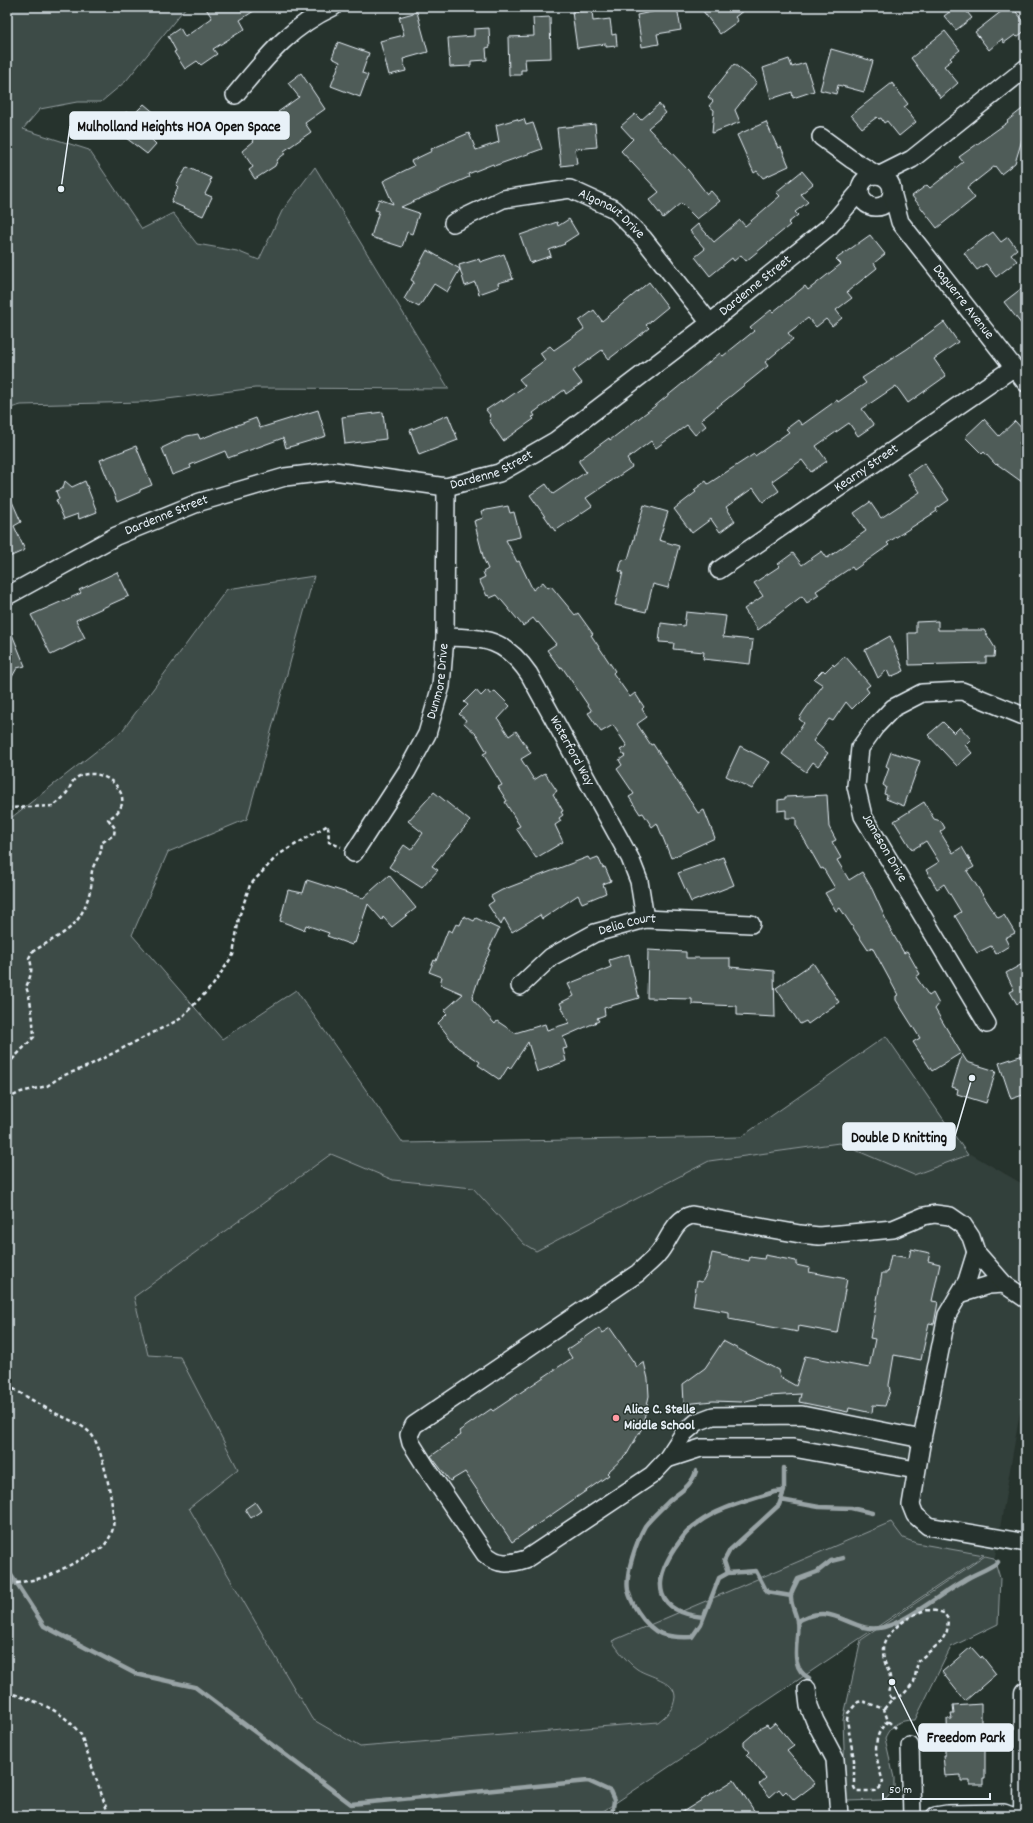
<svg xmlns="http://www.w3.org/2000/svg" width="1033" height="1823" viewBox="0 0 1033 1823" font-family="Dekko,sans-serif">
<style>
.built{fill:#333f3a}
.green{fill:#3e4b47;stroke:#939ea0}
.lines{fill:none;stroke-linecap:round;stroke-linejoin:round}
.stream{stroke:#98a3a5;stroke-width:4.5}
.building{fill:#505c59;stroke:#e8f1f8}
.minor-casing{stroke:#e8f1f8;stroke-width:20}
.major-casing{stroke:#e8f1f8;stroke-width:25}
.path{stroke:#e8f1f8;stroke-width:2.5;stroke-dasharray:4 3;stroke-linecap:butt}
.minor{stroke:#26332d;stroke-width:17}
.major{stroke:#26332d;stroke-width:22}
.poi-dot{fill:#ff9aa2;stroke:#26332d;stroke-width:1.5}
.labels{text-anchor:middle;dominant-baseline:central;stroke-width:3;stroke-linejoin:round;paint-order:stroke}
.street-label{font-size:14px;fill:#e8f1f8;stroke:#26332d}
.poi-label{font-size:14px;font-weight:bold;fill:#e8f1f8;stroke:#26332d;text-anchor:start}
.leader{fill:none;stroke:#e8f1f8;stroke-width:1.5}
.callout-dot{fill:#e8f1f8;stroke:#26332d;stroke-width:1.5}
.callout{fill:#e8f1f8;stroke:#e8f1f8;stroke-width:1.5}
.callout-label{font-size:15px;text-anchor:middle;font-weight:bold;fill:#111}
</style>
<rect width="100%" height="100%" fill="#26332d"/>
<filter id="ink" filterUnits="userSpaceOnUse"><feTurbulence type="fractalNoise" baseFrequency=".025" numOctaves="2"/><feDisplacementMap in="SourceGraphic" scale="8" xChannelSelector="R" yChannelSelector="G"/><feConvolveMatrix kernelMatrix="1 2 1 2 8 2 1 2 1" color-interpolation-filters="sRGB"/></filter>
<g filter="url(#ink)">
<!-- built -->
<path class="built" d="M839 1143 914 1175 971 1154 1026 1186V1377L995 1557 916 1543 903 1538 637 1669 670 1685 675 1692 674 1705 668 1715 658 1722 360 1747 312 1719 189 1508 133 1297 331 1154 393 1180 473 1188 524 1244 536 1251 709 1161Z"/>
<!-- green -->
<path class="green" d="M7 7H186L126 81 101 102H77L40 109 23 129 89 150 142 229 173 213 197 244 237 251 259 260 282 211 315 167 449 389 255 388 143 402 21 405 7 409Z
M314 576 247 819 168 852 132 935 222 1039 296 990 403 1143 741 1137 886 1036 968 1155 914 1175 839 1143 709 1161 536 1251 524 1244 473 1188 393 1180 331 1154 134 1297 148 1355 180 1357 238 1469 189 1508 312 1719 360 1747 658 1722C667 1715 674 1709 675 1697 675 1680 649 1677 637 1669 626 1661 619 1651 612 1641L891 1522 903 1538 916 1543 984 1555 596 1816H7V821L122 731 227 589Z
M985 1556 994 1558 1000 1578 998 1624 951 1647 915 1720C900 1720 891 1724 885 1738L894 1778V1790L886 1799 881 1800 846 1801 843 1720 861 1640Z"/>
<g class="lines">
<!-- stream -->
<path class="stream" d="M696 1471C692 1486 679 1492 668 1502 661 1509 651 1518 645 1526 637 1540 625 1574 628 1590 630 1598 634 1606 638 1612 654 1636 666 1638 692 1637L701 1624 719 1578 728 1573 756 1571 767 1592 791 1596
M781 1500 819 1507 851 1508 872 1513
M7 1569 44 1626 136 1674 195 1687 351 1804 588 1781 610 1791 614 1800 612 1816
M728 1573 724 1561 730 1550 779 1505 784 1491V1468
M703 1617C656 1612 651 1584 675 1548 682 1538 688 1529 698 1523 720 1507 748 1501 774 1492L784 1491
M797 1622C833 1598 852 1636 884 1627 908 1621 940 1594 963 1581 974 1574 987 1570 998 1562
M809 1678C787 1667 800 1639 797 1621 796 1613 790 1604 791 1596 791 1591 796 1584 798 1579L817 1572 831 1561 843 1558"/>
</g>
<!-- building -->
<path class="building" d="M205 7H260L240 20 245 29 213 49 217 54 201 65 197 61 185 69 174 52 176 51 168 36 180 28 185 37 212 18Z
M661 7H677L681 30 657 34 659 44 642 47 637 15 661 10Z
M700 7H748L735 17 738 21 720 34Z
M956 7H963L972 18 956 30 944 16Z
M1007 7H1012L1026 24V30L1017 37 1015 35 1004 43 1002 39 989 50 975 32Z
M592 10 593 21 610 19 612 35 616 34 617 46 606 47V44L577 48 572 12Z
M417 12 428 52 403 59 406 71 389 75 380 41 404 35 399 17Z
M550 17 551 58 525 59 526 70H521V75H509L508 37 534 36 533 18Z
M489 28 490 47 486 48 487 60 471 61V66L450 67 448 38 474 36V29Z
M945 31 960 50 950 58 952 60 944 66 958 83 941 98 911 58Z
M338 42 369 53 362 73 368 75 360 97 331 86 340 62 332 58Z
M831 49 873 61 864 92 838 85 836 94 820 90Z
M789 59 792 67 805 63 814 91 793 98 792 92 771 99 763 68Z
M734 64 757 82 735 110 740 122 712 133 714 110 709 106 713 101 708 97Z
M301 73 325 109 305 123 311 132 284 151 286 153 278 159 275 166 255 179 249 170 253 167 242 151 254 141 252 138 282 117 278 112 299 97 288 83Z
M892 83 908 104 904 107 916 122 899 136 887 121 884 123 881 118 879 119 877 117 862 128 851 115Z
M144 104 164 121 151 139 156 144 147 154 113 128 126 112 132 116Z
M659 104 666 113 648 128 688 170 707 194 711 191 720 201 697 219 681 203 663 218 649 200 659 192 621 151 633 139 621 126 635 114 641 120Z
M1026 106V144L1022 140 1015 163 1001 174 995 166 967 188 975 198 937 228 912 196 927 185 930 188 963 162 959 157 1008 122 1007 121Z
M517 119 518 121 524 119 526 125 533 123 542 149 494 166 493 164 468 174 469 177 401 207 419 213 412 234 407 232 402 247 371 237 379 211 375 210 379 199 393 204 383 181 414 166 411 161 432 151 431 149 469 133 476 150 499 142 496 125Z
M766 122 778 148 781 147 789 166 763 178 757 171 754 173 737 135Z
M595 124 597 147 575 149 577 164 561 166 557 128Z
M187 167 211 178 210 181 211 182 205 194 212 197 203 216 171 202 178 187 176 185Z
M802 171 813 184 801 194 808 202 795 212 798 215 788 223 790 225 746 261 741 255 734 261 732 258 710 276 695 257 705 249 690 231 698 224 714 242 740 220 745 226 780 196 776 192Z
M569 219 578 234 564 243 565 244 549 250 551 256 530 263 520 235 557 222 558 226Z
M993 232 1001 242 1008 237 1017 249 1011 254 1017 261 996 277 986 264 977 270 964 253Z
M870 235 885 254 874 263 877 268 847 292 852 298 836 310 842 318 832 326 826 319 816 327 808 318 788 333 793 339 765 362 768 366 701 420 706 426 695 435 687 425 656 448 651 441 627 459 632 467 586 498 592 506 555 531 530 495 546 484 553 494 586 472 579 462V460L609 438 610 440 655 406 720 353 723 356 754 331 750 327 771 310 773 312 805 286 808 290 841 264 836 259Z
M427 250 460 269 459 265 479 259 480 262 504 254 513 279 498 283 499 287 479 294 475 282 465 286 460 269 447 292 434 284 419 307 404 299 414 282 411 280Z
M649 282 668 307 646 325 649 328 609 359 602 350 573 371 582 383 566 394 564 390 533 413 535 416 532 417 534 419 503 441 489 420 491 419 489 416 490 415 486 410 501 400 502 402 525 386 519 379 545 360 540 353 550 346 554 350 584 329 579 321 594 310 602 321Z
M1026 285V330L1004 302Z
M944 322 958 342 934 359 946 376 908 403 896 386 862 409 874 425 858 436 849 423 816 446 827 461 811 472 802 460 772 481 779 491 763 502 753 488 726 507 735 521 720 532 711 519 692 533 674 509 696 492 694 490 706 481 708 484 754 454 755 456 789 432 786 429 798 420 802 425 837 400 838 402 866 383 862 378 907 349Z
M318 410 326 436 286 448 283 438 228 458 225 451 190 465 191 468 172 475 162 448 187 436 198 434 200 439 256 418 260 428Z
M383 412 386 439 345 444 342 417Z
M448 415 458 440 419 455 410 430Z
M984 419 999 436 1015 421 1026 433V437L1019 443 1026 448V485L997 464 996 465 984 452 982 454 965 437Z
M136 446 152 485 140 490V492L117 502 100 460Z
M924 463 949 500 936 509 937 511 887 543 889 545 854 570 852 567 816 591 819 595 807 603 802 596 758 630 744 609 763 596 754 583 780 566 778 564 793 553 802 565 822 551 827 558 866 531 854 513 870 502 881 518 920 492 908 474Z
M65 481 72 487 85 481 97 512 79 519 78 514 64 519 56 500 59 499 56 491 63 488Z
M7 490 21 522 14 526 25 550 7 558Z
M644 505 668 512 659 540 679 546 668 588 653 584 646 612 615 605 623 572 619 571 622 560 628 559Z
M508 506 510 513 514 512 520 535V537L506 540 517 562 519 561 533 590 543 582 548 588 551 586 575 615 578 613 593 634 591 635 615 671 613 673 630 697 635 693 644 707 642 709 647 717 637 724 651 745 653 744 698 813 704 810 715 838 671 858 657 823 652 827 643 813 640 814 629 797 634 794 617 769 622 765 619 760 625 756 620 750 627 746 613 725 601 732 588 713 592 711 562 667 560 668 547 650 556 644 538 622 537 623 533 618 523 626 497 595 490 598 488 595 487 596 479 580 485 577 483 572 488 569 484 560 474 521 483 518 481 511Z
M117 572 129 596 76 620 85 638 51 655 31 615 81 593 79 590Z
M686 612 726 616 723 637 753 640 750 664 703 659 704 652 673 649 674 643 659 642 661 623 684 626Z
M938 621V630H984L995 648 994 657H986V663L909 665 908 633H916V622Z
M7 622 25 666 17 668 7 686Z
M890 636 904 671 890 677 887 670 878 678 865 650Z
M845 656 870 685 866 688 869 692 852 709 846 702 833 721 829 719 813 741 828 753 818 766 813 762 806 772 782 754 804 723 799 719 804 711 823 685 814 679 823 670 825 672 833 664 834 666Z
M476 690 481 696 487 690 490 694 495 691 510 706 498 719 509 736 516 731 531 753 521 759 534 780 545 773 557 791 553 794 563 811 561 812 563 815 559 818 561 821 555 825 563 842 536 858 516 828 520 826 505 802 507 801 498 787 502 785 483 754 487 752 477 735 464 723 466 720 459 714 468 705 464 702Z
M943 722 954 733 960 727 971 739 965 745 972 753 957 766 928 735Z
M740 746 770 762 752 789 726 776Z
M891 752 920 761 904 806 886 799 887 795 884 794 886 787 883 785 889 768 886 766Z
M434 792 470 821 432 866 438 870 422 888 389 867 404 845 411 850 423 833 408 821Z
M827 795 829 827 836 840 832 842 841 858 837 860 849 880 862 872 872 889 887 922H886L904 953 907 951 920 974 916 977 929 996 933 993 939 1004 935 1009 961 1053 932 1071 913 1042 920 1038 896 1000V996L898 995 872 947 868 950 840 908 836 911 825 893 835 888 823 868 821 869 796 825V818H786V810L778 811V800L785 799V797Z
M924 802 934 819 941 821 945 828 940 832 953 853 962 847 974 867 967 871 998 918 1004 915 1015 933 1005 938 1009 946 996 954 991 946 977 953 955 916 961 912 944 884 937 889 926 870 939 862 926 841 912 850 894 821Z
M588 857 590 860 598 857 603 868 605 867 611 881 603 884 606 893 582 903 578 895 542 919 540 915 512 932 504 918 501 925 488 905 494 901 491 896 502 890Z
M723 857 734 885 691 902 678 873Z
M389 875 416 908 392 927 383 917 382 920 368 904 355 943 353 942 352 945 327 936 329 933 306 925 304 930 280 921 288 890 303 893 307 880 363 898Z
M464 916 474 921 476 918 499 929 489 949 491 950 483 965 472 999 495 1024 497 1021 515 1033 545 1024 547 1030 569 1023 560 1003 574 996 568 984 611 967 609 960 629 954 639 998 604 1008 605 1015 597 1018 599 1021 563 1037 567 1048 563 1049 566 1061 537 1072 528 1042 510 1069 508 1067 500 1080 478 1065 480 1062 457 1047 438 1023 447 1014 444 1011 463 994 440 984 442 977 429 972 434 960 436 961 448 930 452 932 456 924 460 925Z
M648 950 686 952V958H730V967L774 971 775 1017 737 1015V1006L692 1004V999L647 998Z
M1026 962V1013L1020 1002 1017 1004 1010 992 1014 990 1006 973Z
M813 963 839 1002 808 1024 806 1021 800 1024 776 988Z
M962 1054 967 1062 996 1071 986 1103 957 1094 958 1089 952 1087Z
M1026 1054V1094L1011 1099 999 1063Z
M911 1249 930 1253 928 1261 940 1264 932 1301 938 1302 934 1324 929 1323 921 1360 894 1355 889 1385 890 1391 885 1406 873 1405 872 1413 849 1408 848 1412 799 1402 801 1394 768 1396 741 1402 713 1401 684 1404 683 1384 705 1368 723 1341 778 1370 780 1377 796 1386 805 1356 869 1368 875 1339 870 1338 882 1273H887L891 1255 909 1258Z
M712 1253 749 1261 750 1257 764 1259 765 1255 796 1261V1265L810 1268 809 1272 847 1279 837 1333 799 1326 798 1332 729 1319V1312L693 1306 697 1281 702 1282 708 1271Z
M599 1328 602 1333 610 1328 637 1367 644 1362 648 1379 649 1396 642 1428 627 1454 607 1473 609 1475 512 1542 465 1472 450 1481 431 1456 461 1435 459 1431 491 1409 493 1411 572 1358 567 1350Z
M255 1502 261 1511 251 1518 245 1509Z
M971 1647 981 1658 982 1656 996 1674 965 1701 942 1672Z
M981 1704V1747L985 1748V1778H983V1785H970V1781H961V1775L945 1776 943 1755H945V1748H948L947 1719H952L951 1714H954L953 1706Z
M775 1723 794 1746 787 1751 815 1784 794 1800 786 1791 783 1794 779 1789 770 1797 759 1784 766 1778 747 1755 750 1752 744 1745V1742L759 1729 767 1725 769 1728Z
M734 1780 755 1812 749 1816H676Z"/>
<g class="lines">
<!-- minor casing -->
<g class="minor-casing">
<g id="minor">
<path d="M235 95C266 58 288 28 333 7"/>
<path d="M821 137 851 159 877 175"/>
<path d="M880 175 912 159 1026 68"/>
<circle cx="876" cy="191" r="16"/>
<path id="s1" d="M892 192 900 222 1026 383"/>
<path id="s2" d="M453 223 503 199 570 189 614 209 643 238 710 323"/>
<path id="s3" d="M719 570 1013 368"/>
<path id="s4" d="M7 596 116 536 200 502 285 477 334 471 446 487 499 473 555 441 710 323 830 226 860 191"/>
<path id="s5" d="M445 637C486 638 505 639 529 674L630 858 639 881 645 919"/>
<path id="s6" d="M354 853 407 771 427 734 441 686 445 637 446 487"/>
<path id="s7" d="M520 986 551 957 595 933 645 919 751 924"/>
<path d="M987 1024 863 816 856 786 860 748 875 727 893 708 922 693 962 691 1026 717"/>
<path d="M976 1252 967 1281 947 1315 922 1439 911 1505 915 1515 928 1526 1026 1543"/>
<path d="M960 1294 989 1285 1004 1284"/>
<path d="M922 1439 802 1415 713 1416 697 1422 684 1433 667 1459 652 1475 526 1559C510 1564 498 1566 485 1554L426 1467 411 1443 409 1435 414 1425 638 1273C644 1267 652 1261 657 1255 670 1241 672 1220 692 1215L800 1234 819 1236 893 1229 924 1216 935 1214 950 1216 963 1225 971 1237 976 1252 1004 1284 1026 1299"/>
<path d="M667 1459 701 1448H793L916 1470"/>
<path d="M807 1689 809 1706 815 1721 835 1759 839 1816"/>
<path d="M910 1746 912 1816"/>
<path d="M935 1816 947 1814 1004 1813 1012 1816"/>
</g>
</g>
<!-- major casing -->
<g class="major-casing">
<path id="major" d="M1025 1816 1026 1693"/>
</g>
<!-- path -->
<path class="path" d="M7 808 53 806C59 802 64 797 68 791 71 786 71 782 76 778 104 761 144 801 108 819L115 828 114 835 101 843C104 853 94 861 92 871 91 876 92 882 91 887 81 929 66 931 32 952L29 958C34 968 30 978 26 987 32 1003 33 1020 34 1037L7 1065
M7 1099 21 1092 47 1086 62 1076 86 1067 180 1019 213 985 233 955 239 917 250 885 278 855 328 825 329 842 341 847
M7 1385C24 1395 40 1405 57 1414 69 1420 82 1424 91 1434 102 1445 116 1512 113 1528 111 1536 107 1543 101 1549L47 1577 7 1585
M7 1692C37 1702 61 1708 81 1735L109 1816
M884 1709 892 1699 888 1693C895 1671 883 1669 883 1651 882 1634 908 1616 923 1611 930 1609 937 1611 944 1613L948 1619 947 1631 941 1642 918 1661 914 1682 903 1695 892 1699
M888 1721C869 1738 877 1761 883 1782L880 1788 874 1791H856L854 1787V1760L847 1720 848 1713 858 1702 862 1701 884 1709 888 1721 895 1728"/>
<!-- minor -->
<use href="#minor" class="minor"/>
<!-- major -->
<use href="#major" class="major"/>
</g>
</g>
<!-- markers -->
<circle class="poi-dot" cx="616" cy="1418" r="4"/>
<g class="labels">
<!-- street labels -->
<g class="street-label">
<text stroke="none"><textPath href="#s2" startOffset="172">Algonaut Drive</textPath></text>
<text stroke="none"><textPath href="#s4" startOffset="839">Dardenne Street</textPath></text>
<text stroke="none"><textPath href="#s1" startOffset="133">Daguerre Avenue</textPath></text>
<text stroke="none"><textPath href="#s4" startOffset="515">Dardenne Street</textPath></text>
<text stroke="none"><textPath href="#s3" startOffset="179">Kearny Street</textPath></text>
<text stroke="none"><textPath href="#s4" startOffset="179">Dardenne Street</textPath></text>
<text stroke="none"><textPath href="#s6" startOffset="194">Dunmore Drive</textPath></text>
<text stroke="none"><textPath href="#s5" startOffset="185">Waterford Way</textPath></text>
<text transform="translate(884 848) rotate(60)">Jameson Drive</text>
<text stroke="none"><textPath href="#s7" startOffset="126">Delia Court</textPath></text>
</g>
<!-- poi labels -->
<g class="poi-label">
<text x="624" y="1410">Alice C. Stelle<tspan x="624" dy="16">Middle School</tspan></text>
</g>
</g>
<!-- callouts -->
<path class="leader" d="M61 189L70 126M972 1078L955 1136M892 1682L919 1737"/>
<g class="callout-dot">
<circle cx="61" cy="189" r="4"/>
<circle cx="972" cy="1078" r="4"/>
<circle cx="892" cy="1682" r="4"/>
</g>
<g class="callout">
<rect x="70" y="112" width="219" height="27" rx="4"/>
<rect x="843" y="1123" width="112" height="27" rx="4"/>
<rect x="919" y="1724" width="94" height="27" rx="4"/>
</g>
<g class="callout-label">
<text x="179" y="131">Mulholland Heights HOA Open Space</text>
<text x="899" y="1142">Double D Knitting</text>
<text x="966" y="1742">Freedom Park</text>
</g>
<!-- margin -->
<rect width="1033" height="1823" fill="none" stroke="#26332d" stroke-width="24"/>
<rect x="12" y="12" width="1009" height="1799" fill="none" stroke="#e8f1f8" stroke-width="1.5" filter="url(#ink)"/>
<!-- scale -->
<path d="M883 1793v6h107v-6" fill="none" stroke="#e8f1f8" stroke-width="2"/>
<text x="889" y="1793" font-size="12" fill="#e8f1f8" stroke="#26332d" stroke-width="3" paint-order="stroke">50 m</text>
</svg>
